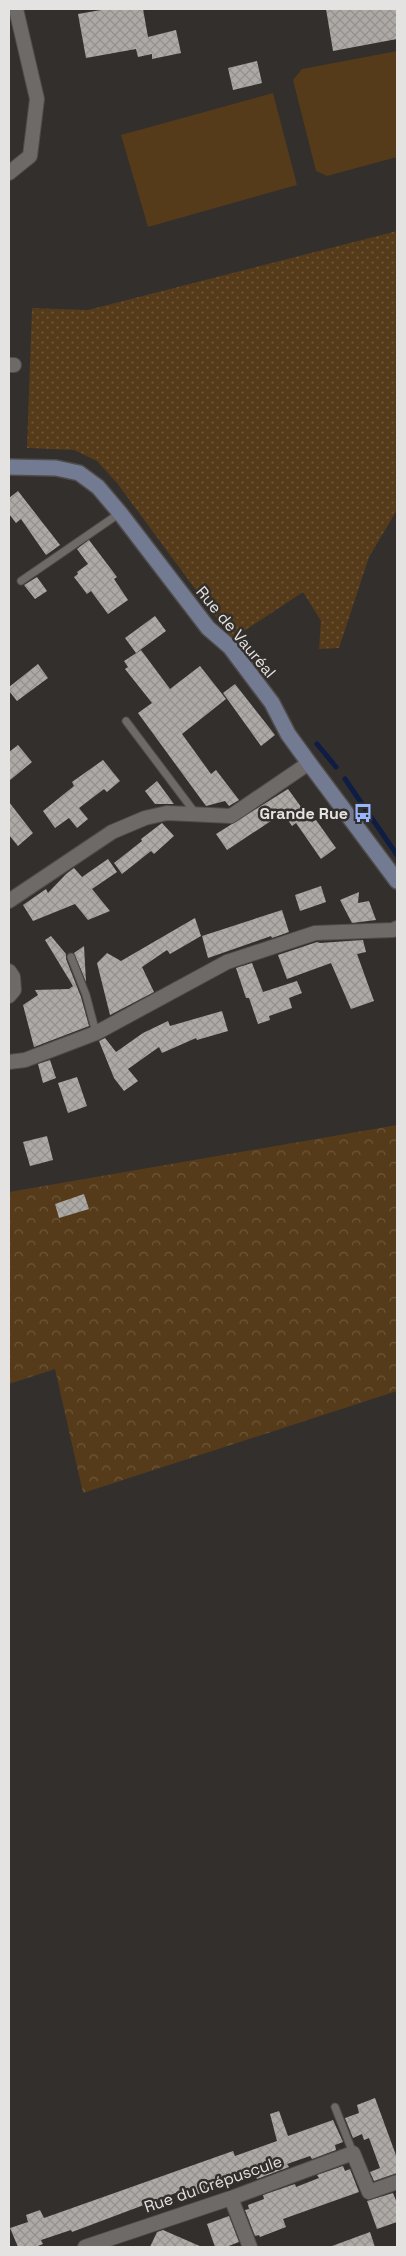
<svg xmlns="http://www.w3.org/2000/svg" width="406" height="2256" viewBox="0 0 406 2256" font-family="'Space Grotesk',sans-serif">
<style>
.grass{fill:url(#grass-dots)}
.forest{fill:url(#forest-crowns)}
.pitch{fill:#553b19}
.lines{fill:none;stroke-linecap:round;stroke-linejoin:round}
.stream{stroke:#0f1c44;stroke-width:5}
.building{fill:url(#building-cross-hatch)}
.lane-casing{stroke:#4f4c4a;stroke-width:9}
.street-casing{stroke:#4f4c4a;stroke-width:16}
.secondary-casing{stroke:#4f4c4a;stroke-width:18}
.lane{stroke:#6d6a67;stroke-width:7}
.street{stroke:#6d6a67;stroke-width:14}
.secondary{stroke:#737b92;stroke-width:15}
.labels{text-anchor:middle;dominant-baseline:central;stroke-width:5;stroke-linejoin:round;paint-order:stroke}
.street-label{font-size:16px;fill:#e5e3e1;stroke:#322f2c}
.poi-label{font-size:16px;font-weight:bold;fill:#e5e3e1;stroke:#322f2c;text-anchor:end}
</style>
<defs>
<pattern id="grass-dots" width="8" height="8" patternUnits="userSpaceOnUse" patternTransform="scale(1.25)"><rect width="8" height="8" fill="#553b19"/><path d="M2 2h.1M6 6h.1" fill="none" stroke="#6d573a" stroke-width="1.8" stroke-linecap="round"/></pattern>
<pattern id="forest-crowns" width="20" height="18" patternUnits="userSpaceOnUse" patternTransform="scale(1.25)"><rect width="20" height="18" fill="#553b19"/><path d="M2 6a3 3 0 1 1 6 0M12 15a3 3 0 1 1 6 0" fill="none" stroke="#6d573a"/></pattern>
<pattern id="building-cross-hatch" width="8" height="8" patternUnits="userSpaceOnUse" patternTransform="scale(1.25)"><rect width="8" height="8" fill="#adaaa6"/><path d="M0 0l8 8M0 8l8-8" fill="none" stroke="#93908e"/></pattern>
</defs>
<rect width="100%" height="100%" fill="#322f2c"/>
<!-- grass -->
<path class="grass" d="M397 231V510L369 557 339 648 319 649 321 621 303 592 232 639 117 483 97 461 74 450 27 448 32 308 88 310Z"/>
<!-- forest -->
<path class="forest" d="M397 1125V1391L83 1493 55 1369 9 1384V1192Z"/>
<!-- pitch -->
<path class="pitch" d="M397 51V157L327 176 316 171 293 80 302 69Z
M273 93 297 185 148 227 121 135Z"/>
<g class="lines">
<!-- stream -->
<path class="stream" d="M317 744 336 767
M345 779 397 855"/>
</g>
<!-- building -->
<path class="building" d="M107 9H143L148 37 176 30 181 53 152 59V54L138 57 136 49 86 58 78 14Z
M326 9H397V39L333 51Z
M257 61 262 83 233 90 228 68Z
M18 491 60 545 46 555 21 519 16 523 9 514V498Z
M89 540 117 577 114 579 128 600 108 614 91 591 87 594 74 577 78 574 77 572 88 564 77 549Z
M37 577 47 591 35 599 24 585Z
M155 616 166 631 136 653 125 638Z
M141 650 170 689 200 666 226 699 182 734 211 774 216 770 239 800 229 806 225 801 206 806 138 713 152 703 125 669 128 667 124 661Z
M38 664 48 678 17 701 9 691V687Z
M235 684 275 735 261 746 223 693Z
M18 745 32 762 9 781V752Z
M103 760 120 781 107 792 104 789 79 808 88 819 77 828 69 818 55 828 43 811 74 786 72 782Z
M157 781 174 804H155L145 791Z
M288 789 312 822 316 820 336 848 321 859 296 823 292 826 283 813 227 850 216 834Z
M9 802 33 833 18 846 9 835Z
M162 823 174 836 154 854 151 851 122 874 114 863 142 841 141 839Z
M108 859 117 872 92 889 110 911 88 920 75 904 33 921 23 905 46 889 48 893 66 874 74 868 82 877Z
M321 886 326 902 300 911 295 895Z
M359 892 358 903 369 901 376 920 352 923 340 900Z
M282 910 289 932 272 938 271 936 208 958 202 936Z
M195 918 201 936 170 954 167 950 142 967 154 992 110 1015 97 963 107 953 121 961Z
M51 936 66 954V959L81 997 89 1026 34 1047 23 1005 38 995 35 990 69 989 73 986 45 940Z
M363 940 366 952 357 954 374 1001 351 1009 331 963 287 979 278 955 317 942 320 943Z
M84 946 86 982 74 953Z
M252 963 263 992 297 981 302 993 289 998 292 1008 269 1016 270 1020 258 1024 249 998H246L236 968Z
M222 1011 228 1031 197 1040 196 1038 162 1053 159 1047 128 1069 138 1081 124 1091 114 1078 99 1041 105 1038 116 1052 143 1033 168 1021 170 1026Z
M50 1060 56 1078 43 1083 38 1064Z
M77 1077 87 1106 68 1113 58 1083Z
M47 1136 53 1160 30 1166 23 1142Z
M84 1194 89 1209 59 1218 55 1204Z
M375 2098 397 2158V2173L374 2181 370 2172 380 2168 369 2138 364 2140 362 2134 353 2138 345 2118 359 2113 357 2105Z
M279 2111 288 2136 333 2120 343 2142 335 2145 336 2150 312 2159 310 2156 287 2164 289 2167 257 2179 255 2174 184 2199 181 2191 72 2232 71 2230 41 2240 43 2244 35 2247H18L10 2228 28 2222 26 2215 40 2210 44 2218 233 2151 235 2156 277 2141 270 2114Z
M343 2166 345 2171 350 2169 359 2192 283 2219 286 2227 260 2237 259 2235 255 2236 245 2210 249 2209 248 2205 264 2199 263 2195 295 2184 296 2187 319 2178 317 2175Z
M393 2193 397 2203V2222L377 2229 367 2201Z
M229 2216 239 2242 226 2247H215L207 2224Z
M163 2230 202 2247H150L157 2232Z
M370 2232 375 2247H332V2246Z"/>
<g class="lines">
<!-- lane casing -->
<g class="lane-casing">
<path id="lane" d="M21 581 120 513
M126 721 196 814
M71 957 86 995 96 1033
M335 2107 353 2153"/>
</g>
<!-- street casing -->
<g class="street-casing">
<path id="street" d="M9 173 30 156 37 99 16 9
M9 365H14
M9 901 112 832 145 818 167 813 231 816 309 763
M9 971 13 977 14 990 9 996
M9 1062 25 1060 96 1033 227 962 315 933 393 930 397 928
M231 2198 250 2247
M85 2247 231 2198 353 2153 369 2192 397 2182"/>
</g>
<!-- secondary casing -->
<g class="secondary-casing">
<path id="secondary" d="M9 467 56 468 79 473 98 487 120 513 208 628 230 647 272 703 288 734 309 763 397 881"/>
</g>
<!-- lane -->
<use href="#lane" class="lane"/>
<!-- street -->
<use href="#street" class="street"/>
<!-- secondary -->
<use href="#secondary" class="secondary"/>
</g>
<!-- icons -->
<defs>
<g id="bus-bare" transform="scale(1.5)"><path d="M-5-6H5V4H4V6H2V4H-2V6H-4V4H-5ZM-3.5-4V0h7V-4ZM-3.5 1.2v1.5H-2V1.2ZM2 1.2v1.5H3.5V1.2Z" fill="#98b6fd" stroke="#322f2c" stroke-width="2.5" paint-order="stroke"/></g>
</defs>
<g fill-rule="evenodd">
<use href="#bus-bare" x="363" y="813"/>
</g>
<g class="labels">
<!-- street labels -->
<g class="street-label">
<text transform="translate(236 632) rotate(50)">Rue de Vauréal</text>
<text transform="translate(213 2184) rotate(-19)">Rue du Crépuscule</text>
</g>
<!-- poi labels -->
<g class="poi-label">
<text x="348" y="813">Grande Rue</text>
</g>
</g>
<!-- border -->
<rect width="406" height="2256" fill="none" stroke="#e5e3e1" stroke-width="20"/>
</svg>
